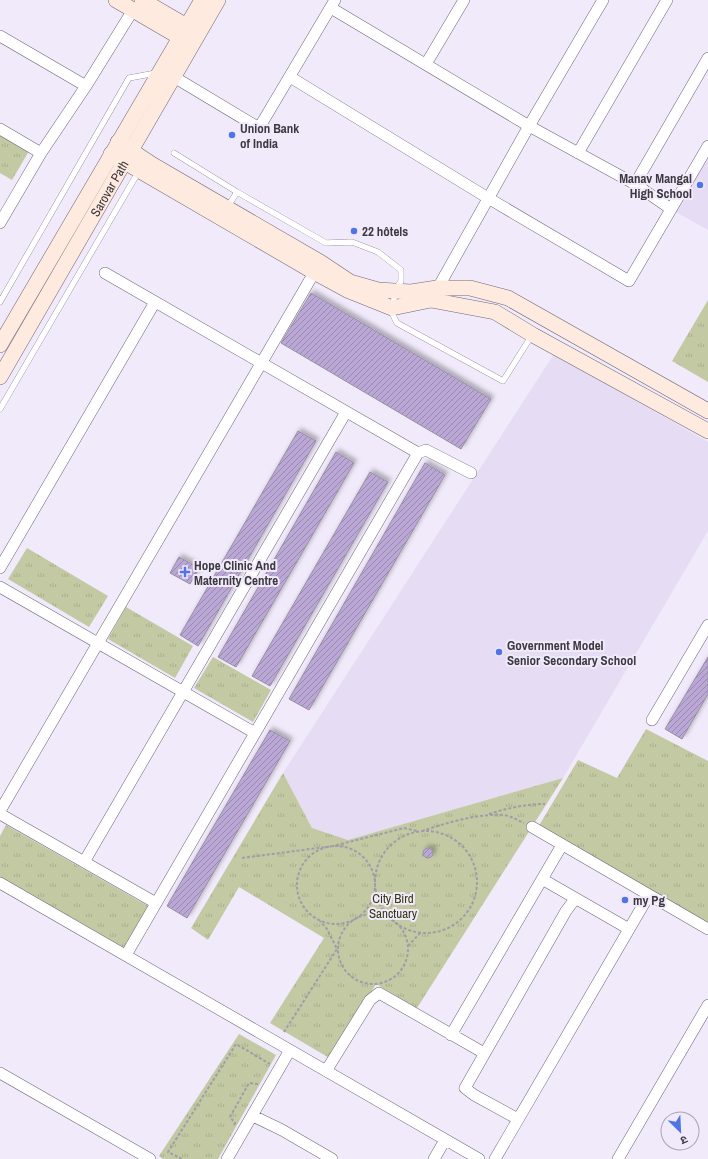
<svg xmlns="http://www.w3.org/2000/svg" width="708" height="1159" viewBox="0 0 708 1159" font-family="'Archivo Narrow','Noto Sans Devanagari',sans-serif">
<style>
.built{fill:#e6dcf4}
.grass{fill:url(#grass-tufts)}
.building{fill:url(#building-hatch);stroke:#9791a0;filter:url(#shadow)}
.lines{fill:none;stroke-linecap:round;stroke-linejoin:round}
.lane-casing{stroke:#6e6776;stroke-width:6}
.street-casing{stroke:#6e6776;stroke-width:12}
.secondary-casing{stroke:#6e6776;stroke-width:16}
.path{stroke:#a19ca8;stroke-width:2;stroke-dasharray:3 2;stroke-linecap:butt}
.lane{stroke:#fff;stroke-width:5.5}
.street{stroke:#fff;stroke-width:11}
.secondary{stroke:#feeade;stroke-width:15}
.poi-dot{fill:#5074e8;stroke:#f1eafb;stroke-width:1.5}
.labels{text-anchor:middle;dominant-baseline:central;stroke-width:4;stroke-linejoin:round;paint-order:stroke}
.poi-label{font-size:13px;font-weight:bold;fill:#3c3940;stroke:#f1eafb;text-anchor:start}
.street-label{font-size:13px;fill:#3c3940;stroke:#f1eafb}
.park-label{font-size:13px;fill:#333711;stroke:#f1eafb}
</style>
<defs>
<pattern id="grass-tufts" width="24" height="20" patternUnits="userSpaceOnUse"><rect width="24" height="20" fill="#c3caa3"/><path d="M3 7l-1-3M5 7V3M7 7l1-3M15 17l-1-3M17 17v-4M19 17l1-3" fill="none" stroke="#a8ae8d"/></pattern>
<pattern id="building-hatch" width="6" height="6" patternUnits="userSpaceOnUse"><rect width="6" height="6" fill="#bba7d5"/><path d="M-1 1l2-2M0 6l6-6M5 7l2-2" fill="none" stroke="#9989ae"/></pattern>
<filter id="shadow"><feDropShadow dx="3" dy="-3" stdDeviation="2" flood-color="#0004"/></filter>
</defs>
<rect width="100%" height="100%" fill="#f1eafb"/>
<!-- built -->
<path class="built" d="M708 159V230L674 211Z
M554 354 708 442V531L563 778 348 840 312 828 283 773Z"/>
<!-- grass -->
<path class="grass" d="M0 134 29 151 12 180 0 173Z
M708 300V382L672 361Z
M27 548 108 596 89 627 8 579Z
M126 607 193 646 175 678 108 639Z
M213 657 271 690 253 722 194 688Z
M646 729 708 761V922L537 829 578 760 617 778Z
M283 773 312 828 348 840 563 778 417 1008 376 984 331 1059 270 1023 324 938 239 887 208 940 191 928Z
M6 825 157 911 133 953 0 877V836Z
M239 1034 276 1055 218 1159H163L159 1156Z"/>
<!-- building -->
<path class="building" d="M311 293 491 399 461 449 281 343Z
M298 431 316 441 198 646 180 635Z
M336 452 354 463 236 667 218 657Z
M425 463 445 475 309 710 289 699Z
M370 472 388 482 270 686 252 676Z
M179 557 199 568 190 584 170 573Z
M708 657V694L682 739 665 729Z
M270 730 290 741 187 918 167 906Z
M423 853a5 5 0 1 1 10 0a5 5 0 1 1-10 0Z"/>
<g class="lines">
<!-- lane casing -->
<g class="lane-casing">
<path id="lane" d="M174 153 237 192 227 208
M237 192 326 243 352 242 378 252 401 270V281L395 291 392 313 397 323 503 381 532 335
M0 302 129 78 156 73
M0 409 136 176"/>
</g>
<!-- street casing -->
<g class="street-casing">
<path id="street" d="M331 8 529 126 635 184 671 209
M0 36 86 86
M426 64 464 0
M174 77 259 128 335 0
M290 77 488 198 629 281 708 146
M0 129 41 153
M578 153 667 0
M635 184 708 58
M0 223 41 153 86 86 133 10
M105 273 418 453
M435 293 529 126 603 0
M0 568 155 302
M0 587 255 733
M652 720 708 625
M0 811 318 266
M0 814 156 903
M532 827 708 929
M84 862 346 412
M542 879 629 929
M0 883 479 1159
M126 955 418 453 426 450 471 473
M451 1035 562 845
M326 1071 370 1000 379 993 484 1053
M0 1073 150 1159
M253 1116 282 1130 332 1159
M518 1119 474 1095 465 1088 566 911 575 899
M227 1159 290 1050
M434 1159 445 1140
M495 1159 649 895
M618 1159 708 1005"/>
</g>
<!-- secondary casing -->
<g class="secondary-casing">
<g id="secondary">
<path d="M116 0 188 42"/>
<path d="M142 0 195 31"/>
<path d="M118 142 153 165 320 262 350 282 378 290 411 292 437 288H470L508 298 708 411"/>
<path d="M111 154 314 272 347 290 392 308 431 300 495 312 533 335 708 431"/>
<path d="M0 345 202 0"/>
<path id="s1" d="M0 377 218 0"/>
</g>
</g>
<!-- path -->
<path class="path" d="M489 814C508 808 526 804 545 804
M422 831C446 823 479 813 504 815 511 816 517 820 524 823
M375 882a51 51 0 1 1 102 0a51 51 0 1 1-102 0Z
M297 885a39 39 0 1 1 78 0a39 39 0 1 1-78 0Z
M242 858 333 846 404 828 417 831
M338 949a35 35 0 1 1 70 0a35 35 0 1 1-70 0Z
M408 946 420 933
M284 1032 337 949 327 929 320 921
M234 1125 235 1123 230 1117 249 1083 258 1084 259 1083
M182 1159 168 1152 236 1044 270 1064"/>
<!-- lane -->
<use href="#lane" class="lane"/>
<!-- street -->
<use href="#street" class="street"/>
<!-- secondary -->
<use href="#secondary" class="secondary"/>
</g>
<!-- markers -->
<g class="poi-dot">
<circle cx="232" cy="135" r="4"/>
<circle cx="700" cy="185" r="4"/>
<circle cx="354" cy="231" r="4"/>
<path d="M183 566h4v4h4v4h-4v4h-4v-4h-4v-4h4z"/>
<circle cx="499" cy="652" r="4"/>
<circle cx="625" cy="900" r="4"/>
</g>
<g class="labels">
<!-- poi labels -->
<g class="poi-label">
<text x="240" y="128">Union Bank<tspan x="240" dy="15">of India</tspan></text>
<text x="692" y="178" text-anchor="end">Manav Mangal<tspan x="692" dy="15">High School</tspan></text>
<text x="362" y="231">22 hôtels</text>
<text x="194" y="565">Hope Clinic And<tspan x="194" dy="15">Maternity Centre</tspan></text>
<text x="507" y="645">Government Model<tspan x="507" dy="15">Senior Secondary School</tspan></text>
<text x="633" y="900">my Pg</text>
</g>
<!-- street labels -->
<g class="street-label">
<text stroke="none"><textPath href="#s1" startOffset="218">Sarovar Path</textPath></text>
</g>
<!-- park labels -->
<g class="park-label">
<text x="393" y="898">City Bird<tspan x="393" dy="15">Sanctuary</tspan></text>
</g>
</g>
<!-- north arrow -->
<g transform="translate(680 1131) rotate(156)"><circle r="19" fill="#f1eafb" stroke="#a9a3b0"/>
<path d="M0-3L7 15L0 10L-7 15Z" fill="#5074e8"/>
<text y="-6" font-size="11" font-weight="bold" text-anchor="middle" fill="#3c3940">उ</text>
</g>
</svg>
